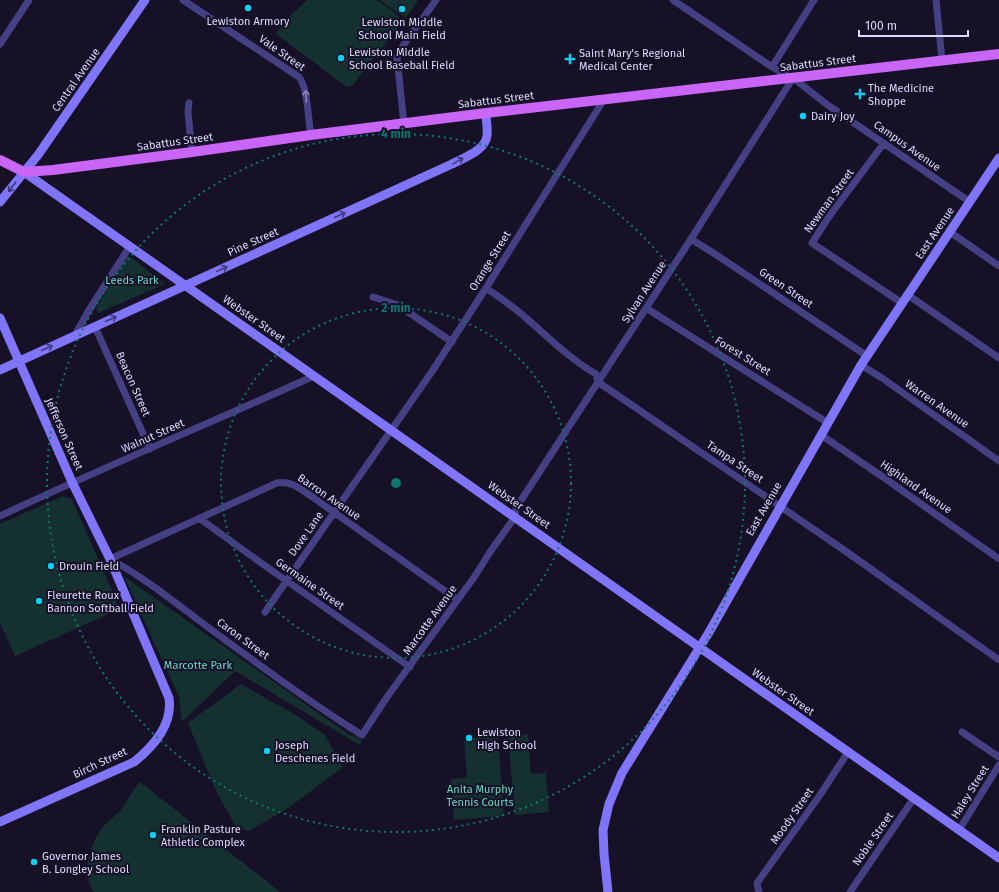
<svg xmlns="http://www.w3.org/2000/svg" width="999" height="892" viewBox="0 0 999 892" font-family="'Fira Sans',sans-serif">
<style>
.green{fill:#143030}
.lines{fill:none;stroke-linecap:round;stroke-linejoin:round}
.street{stroke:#453f83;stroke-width:7}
.secondary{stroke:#8075f8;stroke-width:9}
.primary{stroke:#c966f7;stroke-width:10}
.oneway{stroke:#8a84ba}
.oneway2{stroke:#40397b}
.ring{fill:none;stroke:#0f766e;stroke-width:2;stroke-dasharray:2 4}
.poi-dot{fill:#10cef2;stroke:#161127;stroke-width:1.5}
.labels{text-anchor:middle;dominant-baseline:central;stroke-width:4;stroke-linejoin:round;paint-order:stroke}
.poi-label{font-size:11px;fill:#dfd9fd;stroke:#161127;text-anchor:start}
.street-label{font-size:11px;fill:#dfd9fd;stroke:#161127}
.park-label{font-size:11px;fill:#68dac4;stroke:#161127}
.centre{fill:#0f766e;stroke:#161127;stroke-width:2}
.ring-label{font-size:12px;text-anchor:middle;font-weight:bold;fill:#0f766e;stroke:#161127;stroke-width:4;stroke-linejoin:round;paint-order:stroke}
</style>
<rect width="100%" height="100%" fill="#161127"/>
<!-- green -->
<path class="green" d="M307 0H376L390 9 403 21 352 86 347 87 276 34 288 18Z
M379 0H418L406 18Z
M128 255 165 284 98 313 96 308Z
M63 496 72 499 120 609 15 656 0 623V524Z
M125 577 351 736 353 735 362 741 360 745 235 671 182 722 179 697 125 579Z
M241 684 299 717 325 735 343 767 287 809 249 831 236 827 215 789 188 723Z
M528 734 531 774 546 773 549 812 515 815 508 736Z
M498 736 504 816 454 820 451 779 467 778 464 739Z
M140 782 279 891V892H94C81 872 89 845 103 827 108 821 114 817 119 812 127 803 131 791 140 782Z"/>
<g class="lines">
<!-- street -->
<path class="street" d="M183 0 299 77C308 87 308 121 311 135
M673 0 772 67 797 81 829 106 970 202
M936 0 942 60
M0 44 29 0
M772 67 814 0
M189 103 188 112 192 152
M404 124 397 58 400 50 436 0
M884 143 828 218 812 243 902 303
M950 232 999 266
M691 239 718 256 867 356
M486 288C500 298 514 307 526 318 549 338 570 359 596 374L598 382 844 550 999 660
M908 295 999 358
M373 297 398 305 452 342
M646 308 828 423
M95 327 150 449
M75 335 89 310 130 246
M861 365 882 378 999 461
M821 435 883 477 999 559
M0 516C104 467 210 423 314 376
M199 518 264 565 410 667
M110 559C147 579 179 606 213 631 262 667 311 703 362 735L387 697 475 576 490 552 515 517 516 508 691 239 793 78
M110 559 277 483C291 480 300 489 311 496L458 600
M265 612 433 370 486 288 603 101
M962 732 999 757
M959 830 999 765
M759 892 757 883 820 795 848 752
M850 892 914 798"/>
<!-- secondary -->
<path class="secondary" d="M24 172 999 858
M0 202 38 155 145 0
M0 318 72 482 110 559 169 698C173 725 154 746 134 762L0 822
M0 370 452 164C463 158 485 151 487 136 488 129 486 121 486 113
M608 892 604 854 603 830 609 804 622 773 708 634 861 365 999 158"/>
<!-- primary -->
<path class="primary" d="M0 160 24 172 53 170 192 152 311 135 486 113 999 54"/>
</g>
<!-- one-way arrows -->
<defs><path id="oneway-shaft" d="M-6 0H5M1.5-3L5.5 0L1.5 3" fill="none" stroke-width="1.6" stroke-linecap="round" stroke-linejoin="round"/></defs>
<use class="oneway" href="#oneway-shaft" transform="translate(306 96) rotate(-94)"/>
<g class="oneway2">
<use href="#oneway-shaft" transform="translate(458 161) rotate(-29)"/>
<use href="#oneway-shaft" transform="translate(12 187) rotate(127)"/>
<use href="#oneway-shaft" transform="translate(340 215) rotate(-24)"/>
<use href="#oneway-shaft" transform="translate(222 269) rotate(-25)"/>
<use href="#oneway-shaft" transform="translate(111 319) rotate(-24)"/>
<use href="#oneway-shaft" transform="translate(47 348) rotate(-24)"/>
</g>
<!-- distance rings -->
<g class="ring">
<circle cx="396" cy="483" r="175"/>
<circle cx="396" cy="483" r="349"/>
</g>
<!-- markers -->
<g class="poi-dot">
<circle cx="248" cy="8" r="4"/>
<circle cx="402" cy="9" r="4"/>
<circle cx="341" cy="58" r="4"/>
<path d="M568 53h4v4h4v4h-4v4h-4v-4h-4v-4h4z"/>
<path d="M858 88h4v4h4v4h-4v4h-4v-4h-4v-4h4z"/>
<circle cx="803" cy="116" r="4"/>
<circle cx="51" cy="566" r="4"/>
<circle cx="39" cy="601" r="4"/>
<circle cx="469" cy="738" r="4"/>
<circle cx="267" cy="751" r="4"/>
<circle cx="153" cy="835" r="4"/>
<circle cx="34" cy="862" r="4"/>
</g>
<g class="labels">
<!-- poi labels -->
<g class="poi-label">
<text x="248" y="21" text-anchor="middle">Lewiston Armory</text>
<text x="402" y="22" text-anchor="middle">Lewiston Middle<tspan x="402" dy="13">School Main Field</tspan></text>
<text x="349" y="52">Lewiston Middle<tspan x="349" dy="13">School Baseball Field</tspan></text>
<text x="579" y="53">Saint Mary's Regional<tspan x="579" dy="13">Medical Center</tspan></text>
<text x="868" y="88">The Medicine<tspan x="868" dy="13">Shoppe</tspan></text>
<text x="811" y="116">Dairy Joy</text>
<text x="59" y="566">Drouin Field</text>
<text x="47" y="595">Fleurette Roux<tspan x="47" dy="13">Bannon Softball Field</tspan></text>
<text x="477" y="732">Lewiston<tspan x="477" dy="13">High School</tspan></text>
<text x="275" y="745">Joseph<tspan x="275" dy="13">Deschenes Field</tspan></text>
<text x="161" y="829">Franklin Pasture<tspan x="161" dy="13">Athletic Complex</tspan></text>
<text x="42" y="856">Governor James<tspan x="42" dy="13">B. Longley School</tspan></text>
</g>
<!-- street labels -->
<g class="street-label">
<text transform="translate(282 53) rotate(35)">Vale Street</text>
<text transform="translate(818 63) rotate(-7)">Sabattus Street</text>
<text transform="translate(76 80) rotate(-55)">Central Avenue</text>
<text transform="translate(496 100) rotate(-7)">Sabattus Street</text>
<text transform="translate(175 142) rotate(-8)">Sabattus Street</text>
<text transform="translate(907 146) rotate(35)">Campus Avenue</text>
<text transform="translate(829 201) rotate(-54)">Newman Street</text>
<text transform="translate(935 233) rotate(-56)">East Avenue</text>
<text transform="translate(253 242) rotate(-24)">Pine Street</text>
<text transform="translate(490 261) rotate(-58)">Orange Street</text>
<text transform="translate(786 288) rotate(34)">Green Street</text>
<text transform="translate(644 292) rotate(-57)">Sylvan Avenue</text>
<text transform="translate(254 319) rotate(35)">Webster Street</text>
<text transform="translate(743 356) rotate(32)">Forest Street</text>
<text transform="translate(133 384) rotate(66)">Beacon Street</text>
<text transform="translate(937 404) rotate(35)">Warren Avenue</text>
<text transform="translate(64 434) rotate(66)">Jefferson Street</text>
<text transform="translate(153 436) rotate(-24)">Walnut Street</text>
<text transform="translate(735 462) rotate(34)">Tampa Street</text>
<text transform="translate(916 487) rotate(35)">Highland Avenue</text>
<text transform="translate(329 497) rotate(34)">Barron Avenue</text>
<text transform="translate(519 505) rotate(35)">Webster Street</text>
<text transform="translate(764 509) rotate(-60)">East Avenue</text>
<text transform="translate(306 534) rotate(-55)">Dove Lane</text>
<text transform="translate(310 584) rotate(35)">Germaine Street</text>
<text transform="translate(430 620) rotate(-54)">Marcotte Avenue</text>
<text transform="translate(243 639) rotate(36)">Caron Street</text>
<text transform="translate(783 692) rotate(35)">Webster Street</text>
<text transform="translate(100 763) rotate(-25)">Birch Street</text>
<text transform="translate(970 792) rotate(-58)">Haley Street</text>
<text transform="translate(792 816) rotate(-55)">Moody Street</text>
<text transform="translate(873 839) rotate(-55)">Noble Street</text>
</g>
<!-- park labels -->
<g class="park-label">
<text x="132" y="280">Leeds Park</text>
<text x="198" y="665">Marcotte Park</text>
<text x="480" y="789">Anita Murphy<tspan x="480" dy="13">Tennis Courts</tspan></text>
</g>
</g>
<circle cx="396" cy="483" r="6" class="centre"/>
<g class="ring-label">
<text x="396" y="138">4 min</text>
<text x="396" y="312">2 min</text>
</g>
<!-- scale -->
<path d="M859 30v6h109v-6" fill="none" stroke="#dfd9fd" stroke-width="2"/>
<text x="865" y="30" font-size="12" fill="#dfd9fd" stroke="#161127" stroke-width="3" paint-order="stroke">100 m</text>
</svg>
